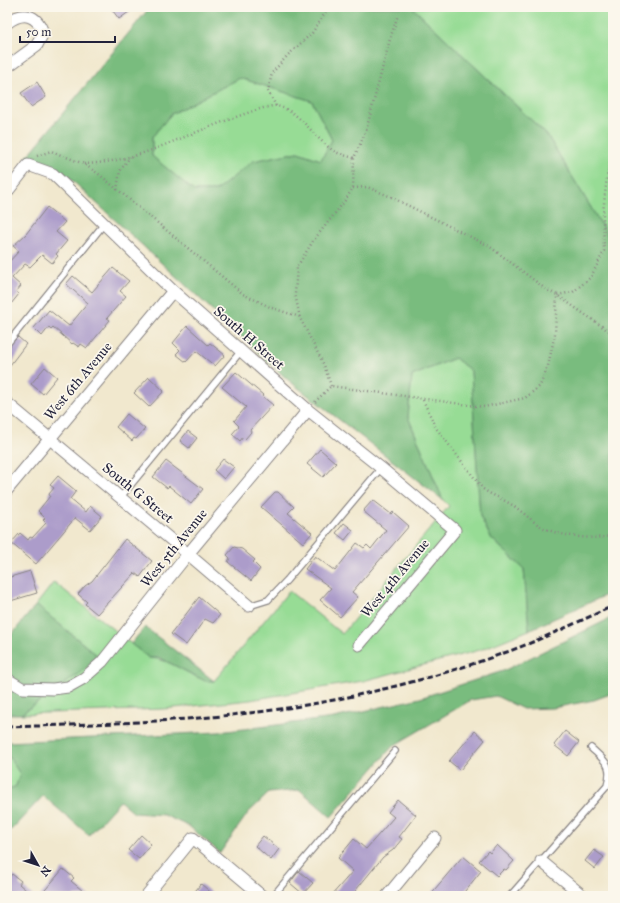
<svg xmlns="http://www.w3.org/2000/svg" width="620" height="903" viewBox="0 0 620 903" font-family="'IM FELL Great Primer',serif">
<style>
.green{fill:#97dc95;stroke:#5c7f68}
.forest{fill:#79bc7e;stroke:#4e6f5c;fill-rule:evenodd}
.building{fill:#ac9cca}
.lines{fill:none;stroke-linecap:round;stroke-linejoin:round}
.service-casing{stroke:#8a8584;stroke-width:8}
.minor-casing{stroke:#8a8584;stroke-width:13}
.path{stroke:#8a8584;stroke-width:2.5;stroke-dasharray:1 3;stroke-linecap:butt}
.service{stroke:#fff;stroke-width:5.5}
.minor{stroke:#fff;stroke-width:11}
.rail{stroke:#22223b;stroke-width:3;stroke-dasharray:6 3;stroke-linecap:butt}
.labels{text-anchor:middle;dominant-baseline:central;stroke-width:3.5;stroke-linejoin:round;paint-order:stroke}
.street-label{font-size:14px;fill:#22223b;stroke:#fbf7ec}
</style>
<rect width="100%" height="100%" fill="#fbf7ec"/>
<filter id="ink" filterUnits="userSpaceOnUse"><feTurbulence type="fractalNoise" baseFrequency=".025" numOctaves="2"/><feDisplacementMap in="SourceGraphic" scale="8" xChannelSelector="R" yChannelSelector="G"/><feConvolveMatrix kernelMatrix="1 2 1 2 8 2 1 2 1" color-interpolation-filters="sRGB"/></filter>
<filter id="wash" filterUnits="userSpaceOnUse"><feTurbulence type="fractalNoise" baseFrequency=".012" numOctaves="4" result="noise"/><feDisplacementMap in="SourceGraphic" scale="16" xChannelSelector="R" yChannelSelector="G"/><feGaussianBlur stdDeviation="0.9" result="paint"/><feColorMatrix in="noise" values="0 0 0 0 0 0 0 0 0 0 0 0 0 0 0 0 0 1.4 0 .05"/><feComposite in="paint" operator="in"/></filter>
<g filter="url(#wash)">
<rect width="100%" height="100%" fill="#f1e8ce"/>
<!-- green -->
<path class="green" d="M412 7H613V244L547 135Z
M240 78 312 101 332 140 321 160 298 152 254 161 216 191H194L152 156V137L171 114Z
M455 358 471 371 480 516 491 538 524 569 529 630 480 650 363 681 250 700 164 709 21 714 83 671 98 656 36 605 54 582 149 658C173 658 190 680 214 681L289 591 342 634 449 506 443 500 408 417 412 376Z
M7 754 20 774 16 786 7 791Z"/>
<!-- forest -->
<path class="forest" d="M150 7H412L547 135 613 244V592L529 630 524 569 491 538 480 516 471 371 455 358 412 376 408 417 443 500 288 380 64 173 26 158ZM240 78 312 101 332 140 321 160 298 152 253 161 216 191H194L152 156V137L171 114Z
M36 605 98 656 83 671 21 714H7V640Z
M613 617V693L594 700 553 708 523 709 496 696 471 700 393 746 331 817 300 790 269 793 248 813 220 853 190 827 164 815 134 813 120 801 89 835 43 796 10 831 7 828V791L16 786 20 774 7 754V742L219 732 334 718 420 698 503 671Z
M145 627 214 681H205L160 658H149L131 644Z"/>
<g id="blocks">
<!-- building -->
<path class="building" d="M110 7H136L119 19Z
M37 82 46 97 31 107 21 93Z
M47 207 65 222 56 232 67 241 56 254 58 256 52 263 42 255 30 267 25 264 12 278 21 286 16 292 19 294 7 309V264L19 251 13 246 26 234Z
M113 268 129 281 120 291 126 296 107 318 110 320 87 348 81 344 79 347 73 343 72 344 53 327 51 329 49 327 42 336 34 328 49 310 69 326 88 303 66 284 73 276 92 292Z
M187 326 208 345 210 343 225 355 215 366 196 351 186 362 176 354 180 350 173 343Z
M18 337 26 344 7 369V348Z
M45 367 57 377 43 394 31 384Z
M236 372 263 395 262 396 273 405 250 430 251 432 245 439 243 437 240 441 232 434 239 426 234 421 246 407 222 387Z
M149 377 164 391 149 407 134 393Z
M127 414 145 429 136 439 134 438 132 441 116 427Z
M188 431 197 438 189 448 180 441Z
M320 449 336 463 323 477 307 464Z
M223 459 234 467 224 479 214 470Z
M166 461 203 489 191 504 169 486 167 488 153 477Z
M58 476 76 491 70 499 86 512 90 506 102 516 90 530 75 518 36 564 11 543 20 533 28 540 30 537 32 538 46 523 43 520 45 518 38 511 50 496 49 494 54 488 50 485Z
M275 492H278L294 507 288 513 312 533 303 543 261 507Z
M373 500 391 514 393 512 409 526 352 592 358 597 340 617 320 600 331 588 305 569 315 556 335 571 357 543 364 548 367 545 371 549 386 530 363 511Z
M344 523 353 530 345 540 336 533Z
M125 539 152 561 140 577 135 573 97 614 85 604 87 602 78 594 85 586 92 581Z
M234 547 242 549 255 560 253 562 260 569 251 581 228 562 230 558 227 555Z
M30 571 37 593 7 602V578Z
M199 597 220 615 213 623 205 619 186 645 171 634Z
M475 731 485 740 460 770 449 761Z
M565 731 579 742 568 756 554 745Z
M398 800 416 815 399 837 402 839 393 850 383 857 351 896H331L353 871 338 858 354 839 366 849 394 817 388 812Z
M141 835 151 844 139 859 128 850Z
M263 836 279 849 271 860 255 846Z
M497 845 514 861 506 870 504 869 497 876 479 861 488 851 490 853Z
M594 850 604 857 595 869 585 861Z
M463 856 481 871 461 896H429Z
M63 869 74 878 71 881 89 896H40Z
M299 871 313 883 303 894 290 883Z
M12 874 21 881 19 884 33 896H7V880Z
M201 884 215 896H191Z"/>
</g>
</g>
<g filter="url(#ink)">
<use href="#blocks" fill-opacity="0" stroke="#8a8584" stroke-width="1"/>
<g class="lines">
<!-- service casing -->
<g class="service-casing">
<path id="service" d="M7 344 104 224
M120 498 241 351
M249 606 268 600 287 580 381 468
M273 896 395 751
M510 896 607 786C613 765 606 762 591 748"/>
</g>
<!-- minor casing -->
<g class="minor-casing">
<path id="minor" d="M7 23C23 11 37 14 43 33L37 45 7 67
M7 192 28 165 53 174 173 291 308 410 381 468 455 530 359 645
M7 403 188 554 249 606
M7 490 173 291
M7 679 22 688 53 689 68 687 84 678 102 662 188 554 308 410
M541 861 583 896
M146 896 193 838 262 896
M387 896 435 838"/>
</g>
<!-- path -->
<path class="path" d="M276 106 268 91 272 73 288 55 312 33 329 7
M37 156 51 151 84 164 100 175 243 294 272 308 300 317
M84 164C105 163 126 159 146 152 167 145 263 103 277 106 302 112 313 138 334 151 339 154 347 156 354 158
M353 188 367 187 389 196 489 246 547 290 557 295 613 334
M117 190 120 171 130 157
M331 386 324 365 300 318 295 294 297 267 313 241 344 202 353 188 354 158 366 131 390 39 398 15
M423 400 436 428 483 489C491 495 499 497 507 502 521 509 531 522 546 529 561 536 597 541 613 535
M315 402 331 386 484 407 525 398 540 386 548 366 555 334 557 295 573 292 591 277 604 251 603 213 607 176 613 151"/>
<!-- service -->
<use href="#service" class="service"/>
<!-- minor -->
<use href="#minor" class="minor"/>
<!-- rail -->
<path class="rail" d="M7 727C123 723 239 721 353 696 404 685 455 671 504 653 541 640 577 622 613 606"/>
</g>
</g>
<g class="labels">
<!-- street labels -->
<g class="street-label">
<text transform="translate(249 338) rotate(41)">South H Street</text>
<text transform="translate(78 381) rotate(-50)">West 6th Avenue</text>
<text transform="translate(138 493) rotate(39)">South G Street</text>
<text transform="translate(174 548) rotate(-51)">West 5th Avenue</text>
<text transform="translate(395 578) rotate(-50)">West 4th Avenue</text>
</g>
</g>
<!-- margin -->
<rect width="620" height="903" fill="none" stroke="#fbf7ec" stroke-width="24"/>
<!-- north arrow -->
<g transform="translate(38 865) rotate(129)" stroke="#fbf7ec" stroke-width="3" paint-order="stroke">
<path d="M0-3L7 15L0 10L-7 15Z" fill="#22223b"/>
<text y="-6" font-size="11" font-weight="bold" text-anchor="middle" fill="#22223b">N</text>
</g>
<!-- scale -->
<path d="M20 36v6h95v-6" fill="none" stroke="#22223b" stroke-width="2"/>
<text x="26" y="36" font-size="12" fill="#22223b" stroke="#fbf7ec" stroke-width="3" paint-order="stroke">50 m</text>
</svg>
